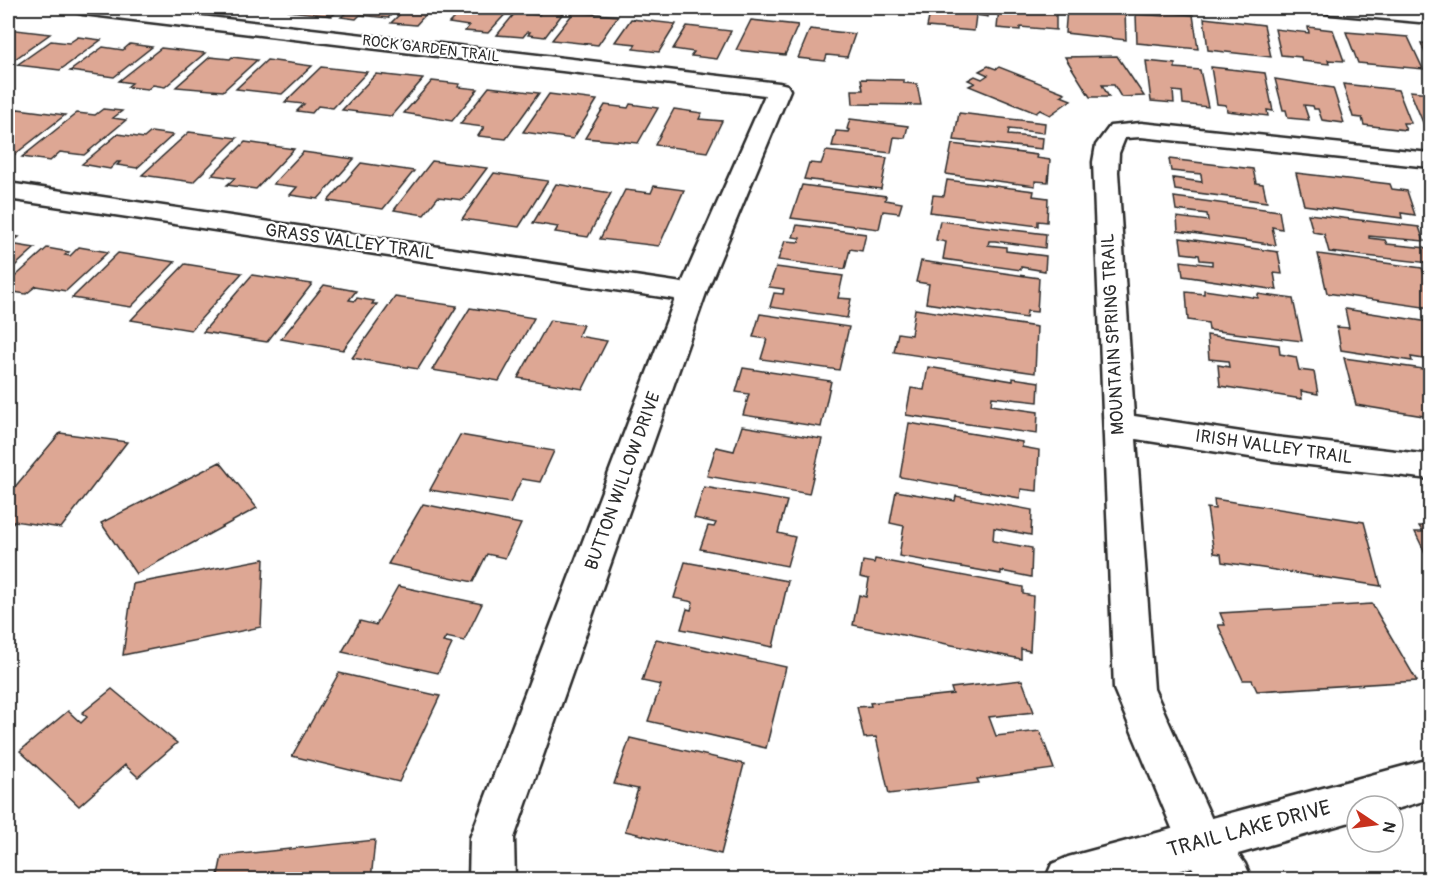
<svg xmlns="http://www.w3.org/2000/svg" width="1438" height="887" viewBox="0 0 1438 887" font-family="Pangolin,sans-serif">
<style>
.building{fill:#dda794;stroke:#2b2b2b;stroke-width:1.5}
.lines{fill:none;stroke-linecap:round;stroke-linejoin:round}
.minor-casing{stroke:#2b2b2b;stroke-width:5}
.tertiary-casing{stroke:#2b2b2b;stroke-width:5}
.minor{fill:#fff;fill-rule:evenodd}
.tertiary{fill:#fff;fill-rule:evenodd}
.labels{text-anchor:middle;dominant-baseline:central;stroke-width:4.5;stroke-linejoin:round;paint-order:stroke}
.far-street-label{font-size:15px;fill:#2b2b2b;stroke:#fff}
.street-label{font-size:18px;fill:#2b2b2b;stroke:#fff}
.near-street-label{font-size:21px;fill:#2b2b2b;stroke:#fff}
</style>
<rect width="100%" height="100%" fill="#fff"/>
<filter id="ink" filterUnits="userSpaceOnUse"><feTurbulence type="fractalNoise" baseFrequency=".0167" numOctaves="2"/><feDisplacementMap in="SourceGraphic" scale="12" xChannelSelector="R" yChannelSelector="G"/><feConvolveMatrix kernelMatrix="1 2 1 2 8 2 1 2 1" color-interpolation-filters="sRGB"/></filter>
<g filter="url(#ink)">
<!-- building -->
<path class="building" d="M293 8H341L332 16 289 11Z
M352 8H398L388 18 360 15 356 19 341 17Z
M406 8H455L447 17 426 14 416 25 391 23Z
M464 8H511L488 33 465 31 469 26 449 23Z
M931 8H989L988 17 976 15 974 31 927 27Z
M999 8H1056V30L1020 27V30L997 28Z
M1067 8H1095L1125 11 1126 40 1065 33Z
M542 11 563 13 545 37 528 35 530 32H527L523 37 497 35 515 13 539 15Z
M574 12 618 16 598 45 552 40Z
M1164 12 1193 15 1198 49 1137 43 1136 14 1164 16Z
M1204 18 1264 25 1271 57 1208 50Z
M631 19 676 24 659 52 633 49 636 44 615 42Z
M751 20 798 25 785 55 736 50Z
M687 26 731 31 717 59 691 56 694 52 673 49Z
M1308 27 1333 30 1344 61 1328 60 1329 64 1302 61 1301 57 1281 55 1275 29 1309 33Z
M810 29 855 34 847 57 827 55 825 61 798 58Z
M8 30V29L50 34 8 64Z
M1346 32 1408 37 1423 69 1358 63Z
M78 37 101 40 60 70 17 65 51 41 69 43Z
M1421 43 1430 44V65Z
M130 44 152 47 114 77 70 71 103 47 123 50Z
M161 48 205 53 165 87 153 85 148 89 127 87 132 83 119 81Z
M1117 56 1144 96 1121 97 1114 85H1102L1109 97H1090L1065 57Z
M210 57 230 59 232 57 257 60 223 91 176 87Z
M267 60 312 66 282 94 236 89Z
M1146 61 1175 64V68L1200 70 1208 107 1183 104 1182 92 1173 91 1174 103 1151 101Z
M988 66 996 69 999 67 1065 93 1061 96 1071 100 1050 115 1040 110 1036 113 969 86 975 83 968 80 975 76 982 79 988 75 979 71Z
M321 67 367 72 333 108 318 106 312 113 297 111 304 104 285 102Z
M1211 67 1265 73 1273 111 1267 110 1268 116 1227 111 1226 105 1217 104Z
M376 74 423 79 391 116 342 110Z
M861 79 904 80V83L917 84 921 105 853 104 852 90H863Z
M1275 79 1333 88 1344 123 1322 120 1318 109H1314L1313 106 1304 105 1309 120 1288 118 1286 110H1283Z
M432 81 460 84 458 87 478 89 452 121 404 113Z
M1343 84 1398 90 1411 123H1403L1406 130 1364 125 1362 118 1353 117Z
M489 87 539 93 506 139 478 136 484 127 460 124Z
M1410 91 1430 93V125H1424Z
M549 94 597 100 573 139 523 132Z
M630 104 658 108 638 143 585 138 605 105 628 108Z
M18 109 65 115 14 155H8V117Z
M103 109 122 111 113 118 126 120 84 155 60 152 50 161 22 157 77 113 95 115Z
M674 109 702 113 699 119 722 121 707 152 655 145Z
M959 113 1045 123 1044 133 1009 129 1008 135 1043 138 1042 149 954 140Z
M850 119 908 126 905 138 894 137 891 153 832 146 836 131 849 132 850 130 847 129Z
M151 132 173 135 137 168 117 165 120 162H117L110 169 82 164 118 134 144 138Z
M189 132 237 138 193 182 142 175Z
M245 142 294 149 256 189 227 185 235 178 212 175Z
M952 144 1037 155 1036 158 1050 160 1048 182 1035 181V186L946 174Z
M826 151 887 158 881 189 804 179 809 163 821 164Z
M303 152 354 159 318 199 290 195 297 187 273 184Z
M1169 159 1253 169 1256 183 1263 184 1267 202 1175 190 1173 178 1202 182 1201 174 1171 171Z
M432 161 487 168 463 200 438 197 424 215 394 210Z
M361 163 414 171 383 209 328 201Z
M494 173 548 181 519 227 462 219Z
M1296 173 1390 184 1392 189 1407 191 1415 215 1401 213 1402 218 1304 205Z
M947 180 1034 191 1033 196 1048 198 1047 222 1038 221V226L930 212 933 195 944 196Z
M556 184 611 193 588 237 555 232 558 227 533 223Z
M802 185 886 196 885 200 902 203 899 213 883 211 879 229 791 218Z
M654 186 684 190 659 246 600 239 625 190 651 193Z
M1174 197 1279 211 1282 229 1272 227 1276 245 1178 231 1177 217 1208 221 1207 214 1176 210Z
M1308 214 1419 227 1424 241 1369 236V238L1385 240 1387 244 1427 248 1430 263 1329 252 1324 234 1313 232Z
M940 221 1046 234 1045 248 995 241H989L988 245 1006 247V251L1046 256 1045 271 1021 267V270L943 259 946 242 936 240Z
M797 225 866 234 862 251 850 249 845 269 778 260 785 241 799 242 800 238 793 237Z
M8 235 19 237 10 244 35 248 8 272Z
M1180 238 1278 252 1282 274 1274 273 1277 290 1183 276 1181 261 1212 265V261L1200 260 1199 255 1182 253Z
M79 247 108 252 66 291 36 286 26 294 8 291V283L47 248 69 252 65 255 70 256Z
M118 253 175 262 131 307 72 298Z
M1318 254 1422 268 1424 273 1430 274V308L1327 293Z
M921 261 1039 278 1037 312 1027 311 1026 318 926 303 929 284 916 282Z
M185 264 242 273 191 330 131 320Z
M776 267 843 276 838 298 851 299 847 318 770 307 774 293 783 294 784 289 769 287Z
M252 275 312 284 267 342 203 332Z
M324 285 356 291 349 300 355 301 357 298 374 301 372 304H377L343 350 281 339Z
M1204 290 1258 298V294L1293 299 1302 341 1209 330 1208 323 1188 320 1186 292 1204 294Z
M395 297 457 306 418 369 352 358Z
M470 308 534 318 499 381 432 370Z
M915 309 1037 327 1035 373 894 352 898 333 911 335Z
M1345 309 1429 322 1427 316 1430 317V337L1426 336 1427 342 1430 343V360L1411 357 1412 361 1341 350 1337 327 1349 328Z
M760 314 849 327 839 370 761 359 767 339 753 337Z
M550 320 583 325 578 336 607 341 583 389 518 378Z
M1207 335 1279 345 1280 354 1296 357 1299 370 1314 372 1318 394 1301 391 1302 399 1220 386 1218 365 1229 367 1228 361 1209 359Z
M1344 358 1430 370V417L1356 405Z
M928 367 1013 381V378L1039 382 1038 402 992 397 991 405 1038 412 1037 434 906 415 911 388 924 390Z
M743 368 831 381 821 427 743 415 749 394 736 392Z
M909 423 1022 442V447L1039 450 1037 491 1021 489 1020 498 900 477Z
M742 426 822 439 809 494 707 476 716 447 734 451Z
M60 433 127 442 61 528 14 521 12 524 8 523V495Z
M460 435 554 451 540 482 522 479 510 503 430 490Z
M220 462 257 508 136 574 101 523Z
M704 487 787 501 778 533 795 537 787 566 700 549 708 526 714 527 716 523 694 518Z
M896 491 955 501 956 496 1032 510 1031 535 994 528 993 541 1032 548 1031 577 1001 571V574L899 556 904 526 890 523Z
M1214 499 1364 522 1381 586 1222 562 1221 554 1214 553 1207 508 1215 509Z
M423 504 521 524 505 558 487 554 473 582 388 564Z
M1419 526H1430V563L1415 532H1423Z
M264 559 261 627 123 655 133 584Z
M875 559 1023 587V594L1033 596 1030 651 1021 649V659L853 625 859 595 866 597 869 579 860 577 863 561 874 563Z
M685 562 788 581 773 647 681 629 687 609 691 610 693 602 674 598Z
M398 586 482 604 464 641 446 637 443 642 452 644 438 673 342 652 360 621 376 625Z
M1372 604 1417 681 1257 691 1252 680H1243L1218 625H1225L1220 613Z
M656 639 786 667 766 748 648 721 661 685 642 681Z
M339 673 440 696 399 782 292 756Z
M1022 680 1034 712 989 717 996 736 1040 731 1054 769 977 779 979 783 889 794 876 737 864 738 857 707 871 706 870 703 953 694 951 688Z
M112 689 177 743 138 777 125 765 79 806 20 751 68 711 81 723 87 717 82 713Z
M630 738 744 764 721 854 625 831 638 789 614 784Z
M375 840 371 880H217L222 856Z"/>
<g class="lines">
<!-- minor casing -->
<g class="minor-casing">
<path id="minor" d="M73 8H131L779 83 787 85 790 90 706 293 514 838 515 880H469L470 838 675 299 8 199V183L682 283 765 95 83 14 76 12Z
M1321 8H1393L1430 11V23L1331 14 1324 12Z
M1141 123 1430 153V167L1141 137 1125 138 1119 153 1118 172 1134 416 1275 437 1430 455V479L1275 461 1136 439 1154 689 1222 842 1216 857 1200 864 1184 857 1114 689 1093 162 1096 145 1110 126Z"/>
</g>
<!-- tertiary casing -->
<g class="tertiary-casing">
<path id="tertiary" d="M1430 759V799L1393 810V806H1357V820L1238 854 1245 864 1252 880H1200L1192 867 1150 880H1045L1052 864 1068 857Z"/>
</g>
<!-- minor -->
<use href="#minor" class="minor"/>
<!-- tertiary -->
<use href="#tertiary" class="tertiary"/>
</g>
</g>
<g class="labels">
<!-- far-street labels -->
<g class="far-street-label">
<text transform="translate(431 49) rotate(7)">ROCK GARDEN TRAIL</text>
</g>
<!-- street labels -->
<g class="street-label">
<text transform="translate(350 242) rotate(8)">GRASS VALLEY TRAIL</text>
<text transform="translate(1113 334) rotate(-93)">MOUNTAIN SPRING TRAIL</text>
<text transform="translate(1274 447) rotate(8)">IRISH VALLEY TRAIL</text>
<text transform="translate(623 481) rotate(-70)">BUTTON WILLOW DRIVE</text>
</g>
<!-- near-street labels -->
<g class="near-street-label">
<text transform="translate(1249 829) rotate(-15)">TRAIL LAKE DRIVE</text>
</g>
</g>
<!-- margin -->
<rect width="1438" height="887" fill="none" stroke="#fff" stroke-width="30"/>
<rect x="15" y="15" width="1408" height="857" fill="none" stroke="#2b2b2b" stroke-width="2" filter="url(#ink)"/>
<!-- north arrow -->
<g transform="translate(1375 824) rotate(103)"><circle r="28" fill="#ffffff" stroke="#aaaaaa" stroke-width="1.5"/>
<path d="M0-4.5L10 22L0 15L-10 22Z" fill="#c8321e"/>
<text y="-9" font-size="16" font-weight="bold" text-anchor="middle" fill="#2b2b2b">N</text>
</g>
</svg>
